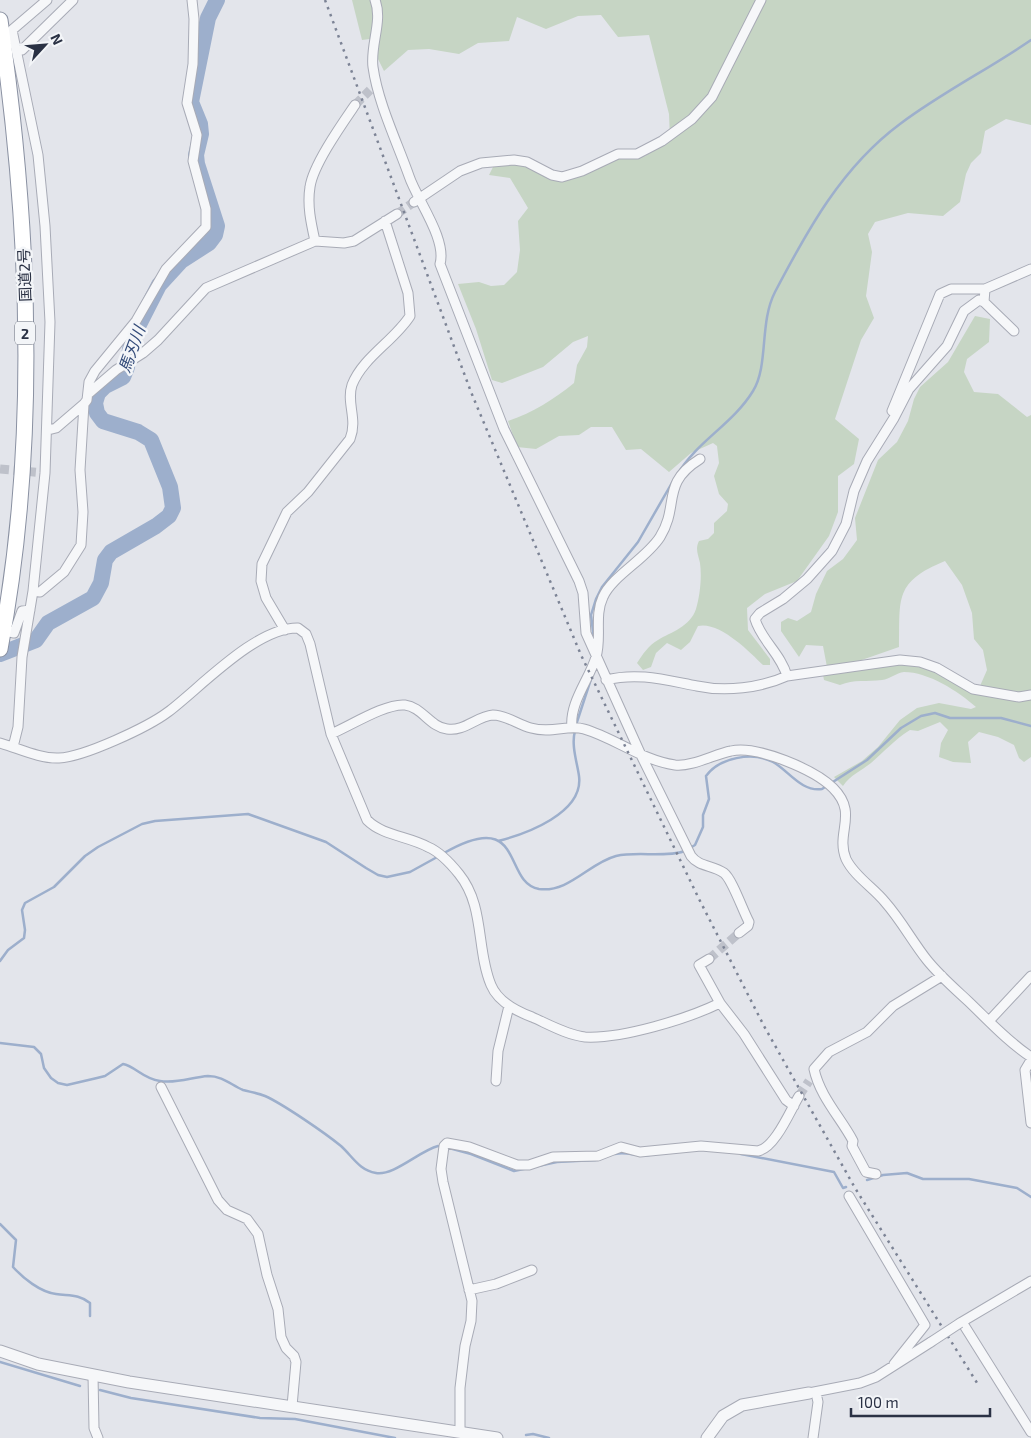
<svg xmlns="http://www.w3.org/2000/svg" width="1031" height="1438" viewBox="0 0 1031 1438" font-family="'Exo 2','Noto Sans JP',sans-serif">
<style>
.green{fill:#c6d5c4}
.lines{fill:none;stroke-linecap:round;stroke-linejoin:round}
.stream{stroke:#9dafcc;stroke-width:2.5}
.river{stroke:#9dafcc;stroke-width:16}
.minor-tunnel{stroke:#bec1ca;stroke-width:9;stroke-dasharray:9 4.5;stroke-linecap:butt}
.minor-casing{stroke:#a8abb6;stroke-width:11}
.tertiary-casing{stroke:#a8abb6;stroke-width:13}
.trunk-casing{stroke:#8a91a2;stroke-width:17}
.minor{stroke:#f6f7f9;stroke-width:9}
.tertiary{stroke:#f6f7f9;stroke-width:11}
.trunk{stroke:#fff;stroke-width:15}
.rail{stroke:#7c8395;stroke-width:2.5;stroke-dasharray:2.5 5;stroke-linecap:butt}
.minor-bridge-casing{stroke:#a8abb6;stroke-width:11;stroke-linecap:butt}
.minor-bridge{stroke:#f6f7f9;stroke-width:9}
.labels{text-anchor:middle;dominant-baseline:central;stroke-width:5;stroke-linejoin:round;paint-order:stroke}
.shield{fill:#f3f5f8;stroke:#666c7a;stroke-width:1}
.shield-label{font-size:14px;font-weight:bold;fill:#2a3144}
.street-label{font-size:15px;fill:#2a3144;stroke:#f3f5f8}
.water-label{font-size:16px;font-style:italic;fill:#334b79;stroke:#f3f5f8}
</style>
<rect width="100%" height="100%" fill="#e3e5eb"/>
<!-- green -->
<path class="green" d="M352 0H1031V125L1006 119 985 131 981 153 971 163 966 174 960 202 943 216 908 213 875 222 868 234 872 252 866 296 874 318 861 340 835 419 859 439 854 464 838 476V512L829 536 797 581 765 594 747 608 748 630 770 659V665H763C749 651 719 621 698 626L690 642 681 650 667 643 656 653 651 667 643 670 637 663C643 654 648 646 658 640 671 632 690 627 696 609 700 596 702 577 700 563 698 554 695 549 699 541L708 539 714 533V523L727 511 728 504 719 494 714 476 719 463 717 446 713 443 691 453 669 472 641 449 626 450 612 427H591L579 435 559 436 536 449 517 447 508 421C534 412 553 400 574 383L577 365 587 347 588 336 573 342 543 367 502 383 492 380 476 329 458 284 479 282 491 286 504 285 517 272 520 250 518 221 528 208 510 178 489 175 494 165 522 164 560 181 611 160 645 156 670 139 669 114 649 35 618 37 601 15 578 16 546 29 517 17 509 41 478 43 459 54 429 49 408 50 384 71 377 57V38L362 40Z
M975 316 990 319 989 342 967 359 964 372 974 392 998 394 1027 417 1031 415V757L1024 762 1019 758 1014 745 998 737 979 732 968 742 971 763 953 762 939 757 941 743 948 730 940 722 918 731 910 730C894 740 884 752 871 763 861 771 850 775 843 786L834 777 862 761 878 747 900 720 917 708 939 703 971 709 976 707C958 691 928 672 904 672 896 673 890 679 882 680 867 682 854 679 840 685L824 680 823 675C844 671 888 661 908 663 931 666 953 680 973 690L980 686 987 670 983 650 974 639 972 613 962 585 945 561C894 582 900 598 899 647L856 662 827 667 823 646 806 645 799 657 781 631V622L788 618 797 621 811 612 816 594 827 571 843 559 857 540 855 518 878 460 897 442 908 421 914 399 920 387 948 362Z"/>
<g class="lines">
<!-- stream -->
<path class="stream" d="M677 475C696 442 733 424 753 391 769 365 759 323 775 292 808 229 842 167 900 124 941 93 989 69 1031 40
M594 639 591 615 596 599 602 587 638 542 673 481
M576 725 591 679
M498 841C526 834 584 813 579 776 577 762 571 745 575 731
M690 848 695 845 703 827V815L709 799 706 776C719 758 752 751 773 762 789 771 801 792 822 789L867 760 901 728 921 716 935 713 950 718H1001L1031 726
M444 853C526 806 502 883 539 889 569 893 589 863 616 856 638 851 664 858 685 851
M0 961 8 950 24 938 25 930 22 910 25 903 54 887 85 856 98 847 142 824 155 821 248 814 326 842 366 868 378 875 387 877 410 872 439 856
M0 1043 34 1047 41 1054 44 1068 51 1078 58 1083 67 1085 97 1078 105 1076 123 1064C135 1066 143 1079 160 1081 177 1084 192 1077 208 1076 223 1076 231 1085 243 1090 250 1092 258 1093 265 1096 283 1104 325 1133 341 1146 353 1157 359 1170 376 1173 394 1176 419 1151 438 1146
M449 1148 471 1154 514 1171 557 1162 596 1160
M615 1154C627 1151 637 1157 649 1155
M741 1154 834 1172 843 1188 846 1187
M867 1180 883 1175 907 1173 923 1179H969L1017 1188 1031 1197
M0 1224 16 1240 13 1267C23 1278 40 1292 56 1294 69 1296 79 1294 90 1303V1316
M0 1362 80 1386
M100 1390 131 1398 260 1418 295 1419 395 1438
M526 1435 533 1434 549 1438"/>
<!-- river -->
<path class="river" d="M0 654 36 640 48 623 93 598 101 583 105 560 111 552 156 526 169 516 173 508 170 487 151 440 138 432 103 421 97 413 95 403 98 393 105 386 123 377 127 367 132 338 159 285 181 261 209 243 215 235 217 226 197 164 196 155 201 134 200 124 191 102 208 18 217 0"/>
<!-- minor-tunnel -->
<path class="minor-tunnel" d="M355 105 370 90
M397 214 414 202
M0 469 45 473
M709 959 739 933
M799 1096 809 1081"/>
<!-- minor casing -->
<g class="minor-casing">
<path id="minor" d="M375 0C383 21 370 45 373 67 378 103 397 142 409 176 417 200 447 239 440 264L504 429 579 581 583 593 586 633 641 755 691 856C699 867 713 865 724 873 732 879 743 911 749 922L748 926 739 933
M22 50 73 0
M414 202 460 171 481 163 514 160 527 162 552 175 562 177 582 171 618 154H637L662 141 692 119 712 97 761 0
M315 241C311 223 307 205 310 187 313 165 342 124 355 105
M985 289 1031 269
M88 394 116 370 143 353 158 340 206 288 315 241 344 243 354 241 397 214
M892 411 940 294 951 289H985L984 302
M48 430 56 428 84 404 87 400 89 382 95 371 136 321 166 269 206 227V209L193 161 197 135 187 103 193 64 194 19 192 0
M33 591 40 592 64 572 81 545 83 512 80 470 84 404
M0 630 14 633 22 611 30 610
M285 630 266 598 261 581 262 564 287 512 308 492 350 439C358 419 346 403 352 385 363 357 394 341 410 316L408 293 385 221
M787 676C781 654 761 640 755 619L760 613 783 599 807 579 832 551 846 524 854 491 867 461 894 418 909 389 947 346 964 311 979 300 984 302 1014 331
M606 680C638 672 665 680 697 686 725 692 761 688 787 676L900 660 920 662 937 668 973 689 1019 697 1031 695
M572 728C569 703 589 680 596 657 602 637 594 616 603 597 612 576 646 559 660 537 680 505 660 484 700 459
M331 734C350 726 386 703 405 705 422 707 430 727 447 729 464 732 477 716 493 715 506 715 519 725 531 728 552 734 568 724 584 729 615 738 641 760 675 765 692 767 715 754 731 751 757 745 815 770 833 788 859 814 835 832 846 859 854 876 874 888 885 902 901 920 912 941 927 960 939 975 954 988 968 1001 988 1020 1008 1042 1031 1057
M0 743C18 748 40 759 59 758 84 757 148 727 168 712 200 688 256 627 298 628L306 634 310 644 331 734 367 820C383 836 408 836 428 847 440 852 451 864 459 874 485 906 476 949 491 985 498 1002 516 1011 532 1017 548 1024 567 1035 585 1037 622 1039 687 1019 720 1003
M13 747 18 727 22 657 33 591 45 473 50 322 45 226 38 155 12 30 47 0
M709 959 699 965 720 1003 744 1034 786 1100 794 1106
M989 1021 1031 976
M1031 1060 1025 1070 1031 1123
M496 1081 498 1051 509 1006
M161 1087 218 1200 227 1210 247 1219 258 1234 267 1275 278 1309 281 1337 286 1348 294 1356 296 1362 292 1406
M876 1174 866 1172 852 1146 853 1141C841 1118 820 1097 814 1069L829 1052 867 1032 893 1006 942 976
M849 1196 925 1325 894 1364
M469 1290 496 1284 532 1270
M962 1322 1031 1432
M960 1323 1031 1281
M93 1375 94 1428 98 1438
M809 1393 860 1383 876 1377 931 1342
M460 1432V1388L465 1346 471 1321 472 1301 443 1182 441 1169 444 1146 447 1143 469 1147 517 1165H529L553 1157 598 1156 621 1147 640 1152 701 1146 758 1151C775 1148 790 1111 799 1096
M813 1438 818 1402 816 1393"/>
</g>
<!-- tertiary casing -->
<g class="tertiary-casing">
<path id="tertiary" d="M0 1351 38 1364 129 1382 497 1438
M707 1438 723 1416 742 1405 809 1393"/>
</g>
<!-- trunk casing -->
<g class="trunk-casing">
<path id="trunk" d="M0 20C30 226 39 444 0 649"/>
</g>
<!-- minor -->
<use href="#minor" class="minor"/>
<!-- tertiary -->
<use href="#tertiary" class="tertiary"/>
<!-- trunk -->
<use href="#trunk" class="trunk"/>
<!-- rail -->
<path class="rail" d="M325 0 471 392 581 655 699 899 764 1026 855 1188 979 1386"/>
<!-- minor-bridge casing -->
<g class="minor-bridge-casing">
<path id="minor-bridge" d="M931 1342 960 1323"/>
</g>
<!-- minor-bridge -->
<use href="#minor-bridge" class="minor-bridge"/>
</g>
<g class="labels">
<!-- shield labels -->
<rect class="shield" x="15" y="321.5" width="20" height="23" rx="4"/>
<g class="shield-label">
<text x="25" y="333">2</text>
</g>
<!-- street labels -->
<g class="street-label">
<text transform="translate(24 275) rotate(-92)">国道2号</text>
</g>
<!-- water labels -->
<g class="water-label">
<text transform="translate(131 349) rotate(-70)">馬刃川</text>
</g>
</g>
<!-- north arrow -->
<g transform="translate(45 45) rotate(64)" stroke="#f3f5f8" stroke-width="4" paint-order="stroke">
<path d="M0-4L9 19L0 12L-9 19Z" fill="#2a3144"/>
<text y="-8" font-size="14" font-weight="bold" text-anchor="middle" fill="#2a3144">N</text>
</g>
<!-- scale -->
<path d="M851 1408v8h139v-8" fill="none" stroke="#2a3144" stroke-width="2.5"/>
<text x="858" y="1408" font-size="15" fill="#2a3144" stroke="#f3f5f8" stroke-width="4" paint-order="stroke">100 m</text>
</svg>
